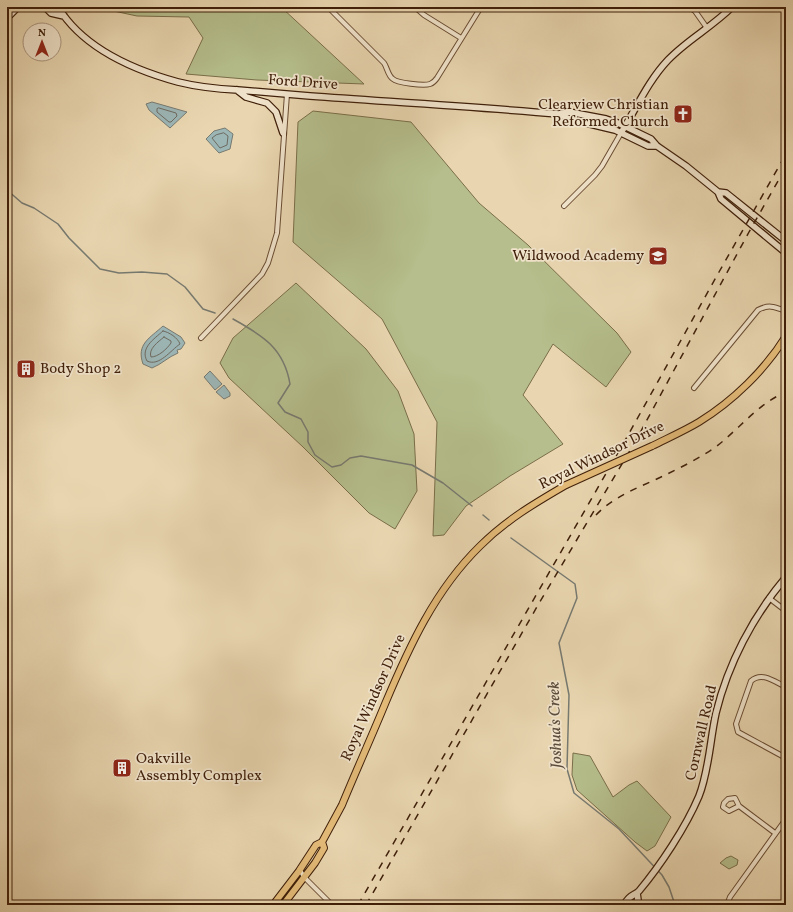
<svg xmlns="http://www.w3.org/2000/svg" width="793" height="912" viewBox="0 0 793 912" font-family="Vollkorn,serif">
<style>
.green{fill:#b5be8c;stroke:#7a6e4a}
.water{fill:#9cb6b6;stroke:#777a71}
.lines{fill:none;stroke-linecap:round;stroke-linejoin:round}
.shore{stroke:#6e6a60;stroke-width:1}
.stream{stroke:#777a71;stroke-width:1.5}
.street-casing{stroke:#6a4d33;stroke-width:6}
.secondary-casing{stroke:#3f1f09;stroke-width:8}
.primary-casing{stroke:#3f1f09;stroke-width:8}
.street{stroke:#f1e4cc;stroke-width:4}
.secondary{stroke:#f1e4cc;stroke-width:5.5}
.primary{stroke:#e4bb78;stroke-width:6}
.rail{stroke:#3f1f09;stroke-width:1.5;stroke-dasharray:7 7;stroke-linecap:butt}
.primary-bridge-casing{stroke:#3f1f09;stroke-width:8;stroke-linecap:butt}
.primary-bridge{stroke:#e4bb78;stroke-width:6}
.labels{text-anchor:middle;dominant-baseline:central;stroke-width:3.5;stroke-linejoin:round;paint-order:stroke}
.street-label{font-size:15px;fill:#3f1f09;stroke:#f1e4cc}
.poi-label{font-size:15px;fill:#3f1f09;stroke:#f1e4cc;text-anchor:end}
.water-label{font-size:16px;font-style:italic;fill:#5b4c3d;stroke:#f1e4cc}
</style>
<rect width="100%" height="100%" fill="#e9d6b0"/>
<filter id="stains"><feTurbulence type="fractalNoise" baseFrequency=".005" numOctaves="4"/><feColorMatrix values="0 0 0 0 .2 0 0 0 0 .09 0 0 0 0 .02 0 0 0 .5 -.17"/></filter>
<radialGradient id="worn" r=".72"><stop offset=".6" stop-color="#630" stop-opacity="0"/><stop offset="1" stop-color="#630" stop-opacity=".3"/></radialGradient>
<!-- green -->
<path class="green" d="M112 7H281L364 84 257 80 186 74 203 38 189 17 137 16 109 10Z
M313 111 411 122 479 203 528 245 617 333 631 352 606 387 553 344 523 395 563 444 510 476 466 506 444 535 433 536 437 422 382 319 293 242 298 122Z
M296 283 366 349 398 391 414 434 417 491 395 529 369 513 303 447 229 378 220 363 233 338Z
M573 753 590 756 613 797 629 785 637 781 671 817 655 846 647 851 635 842 577 790 572 775Z
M731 856 738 860 737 865 729 869 720 863 726 858Z"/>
<!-- water -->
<path class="water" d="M152 102 187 112 170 128 149 110 146 104Z
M225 128 233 134 230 149 219 153 206 139 214 131Z
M163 326 181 337 185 343 181 349 177 350 178 353C168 357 162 364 152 368L143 364C136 344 150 338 163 326Z
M210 371 222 384 215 390 204 377Z
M224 385 230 393V396L224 399 216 392Z"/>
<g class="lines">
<!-- shore -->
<path class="shore" d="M159 108 176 113 177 116 171 122H169L157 112V109Z
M224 133 228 136 227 145 220 148 212 138 216 135Z
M163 331C169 332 178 338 180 344 171 350 159 367 147 361 140 348 154 339 163 331Z
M164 337 171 341V343C167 349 158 357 151 357 148 349 158 342 164 337Z"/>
<!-- stream -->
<path class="stream" d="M7 190 22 203 34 208 58 224 69 238 100 269 119 273 142 272 167 274 185 287 203 309 215 313
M233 319C262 335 284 348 290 384L278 403 285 412 301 419 308 432V442L315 455 332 467 341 465 350 458 361 456 412 465 443 483 472 506
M483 515 489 520
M511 538 575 584 577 598 559 643 569 695 567 769 574 793 619 829 662 875 669 887 675 905"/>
<!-- street casing -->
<g class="street-casing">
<path id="street" d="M328 7 384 63C387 67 388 76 393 79 397 83 424 86 430 84 433 83 435 81 437 78L481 7
M415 7 424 15 461 38
M689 7 695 11 707 28
M564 206 595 175 602 166 621 133
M201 338 262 274 268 263 277 233 287 94
M694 388 758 310C769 304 775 307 786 311
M769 598 786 611
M786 687C775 682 762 671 751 681L736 724 738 732 786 758
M739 806 729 811 723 807 724 803 728 799 735 798 739 806 775 833
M300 870 304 877 332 905
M727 905 730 897 786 819"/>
</g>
<!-- secondary casing -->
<g class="secondary-casing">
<path id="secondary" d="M45 7 51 13 64 16
M58 7C83 48 134 70 178 82 198 87 218 89 238 90 262 92 286 94 310 96 394 102 477 107 560 114L569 112 606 119 618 123 651 139 657 146 686 166 718 192 721 199 786 253
M7 10 10 7
M7 18 18 7
M237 90 246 97 267 103 276 112 283 133
M560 114 569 119 615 130 648 146H657
M621 133C636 109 648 81 668 60 687 40 712 27 732 7
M718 192 726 193 786 241
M624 905C625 903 627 900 629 898 632 895 636 894 639 891 660 866 686 827 699 796 709 771 710 740 716 713 728 664 753 616 786 577
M634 905 638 900 637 893"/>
</g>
<!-- primary casing -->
<g class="primary-casing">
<path id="primary" d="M652 446C668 438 684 431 699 422 733 401 765 370 786 336
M273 905 299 871 316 845 322 842 342 805C356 771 371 738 385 704 409 647 435 590 480 546 506 520 535 503 566 485
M283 905 315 863 324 848 322 842"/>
</g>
<!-- street -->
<use href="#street" class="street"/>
<!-- secondary -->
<use href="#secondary" class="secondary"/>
<!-- primary -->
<use href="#primary" class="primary"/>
<!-- rail -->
<path class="rail" d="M596 515C614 496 638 488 661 477 680 468 700 458 717 446 740 428 759 403 786 392
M358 905 627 437 719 272 786 154
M366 905 538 605 635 442 749 232 786 167"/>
<!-- primary-bridge casing -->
<g class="primary-bridge-casing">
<path id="primary-bridge" d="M566 485 652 446"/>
</g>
<!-- primary-bridge -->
<use href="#primary-bridge" class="primary-bridge"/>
</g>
<!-- icons -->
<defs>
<g id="church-square" transform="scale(1)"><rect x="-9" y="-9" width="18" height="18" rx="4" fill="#8f2418" stroke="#f1e4cc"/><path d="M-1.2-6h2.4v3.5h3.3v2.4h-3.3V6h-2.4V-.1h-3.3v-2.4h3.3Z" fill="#fff"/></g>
<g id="school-square" transform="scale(1)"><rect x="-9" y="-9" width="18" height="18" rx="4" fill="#8f2418" stroke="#f1e4cc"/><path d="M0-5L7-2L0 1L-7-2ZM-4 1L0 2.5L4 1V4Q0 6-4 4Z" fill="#fff"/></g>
<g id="building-square" transform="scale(1)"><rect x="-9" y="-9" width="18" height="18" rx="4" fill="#8f2418" stroke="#f1e4cc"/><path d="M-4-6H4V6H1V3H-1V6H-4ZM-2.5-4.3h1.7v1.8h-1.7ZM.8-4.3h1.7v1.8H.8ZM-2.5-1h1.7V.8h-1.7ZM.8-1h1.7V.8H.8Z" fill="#fff"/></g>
</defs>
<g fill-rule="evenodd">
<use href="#church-square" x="683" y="114"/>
<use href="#school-square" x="658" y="256"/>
<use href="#building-square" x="26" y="369"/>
<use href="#building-square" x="122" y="768"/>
</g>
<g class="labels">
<!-- street labels -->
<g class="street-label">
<text transform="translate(303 83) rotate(4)">Ford Drive</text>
<text transform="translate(602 456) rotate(-26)">Royal Windsor Drive</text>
<text transform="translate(374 698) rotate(-66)">Royal Windsor Drive</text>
<text transform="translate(702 733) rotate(-77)">Cornwall Road</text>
</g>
<!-- poi labels -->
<g class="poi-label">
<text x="669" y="105">Clearview Christian<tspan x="669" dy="17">Reformed Church</tspan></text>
<text x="644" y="256">Wildwood Academy</text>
<text x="40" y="369" text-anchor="start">Body Shop 2</text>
<text x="136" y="759" text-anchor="start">Oakville<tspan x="136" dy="17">Assembly Complex</tspan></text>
</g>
<!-- water labels -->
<g class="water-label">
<text transform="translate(556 725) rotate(-92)">Joshua's Creek</text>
</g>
</g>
<!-- margin -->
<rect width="793" height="912" fill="none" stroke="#e9d6b0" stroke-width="24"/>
<rect x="8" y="8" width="777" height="896" fill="none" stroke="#3f1f09" stroke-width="2"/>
<rect x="12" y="12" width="769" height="888" fill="none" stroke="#3f1f09"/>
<!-- north arrow -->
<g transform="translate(42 42)"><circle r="19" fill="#f1e4cc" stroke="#aa957e"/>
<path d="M0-3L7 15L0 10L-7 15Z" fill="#8f2418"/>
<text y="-6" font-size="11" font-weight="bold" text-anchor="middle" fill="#3f1f09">N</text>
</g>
<rect width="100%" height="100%" filter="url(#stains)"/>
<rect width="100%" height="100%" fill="url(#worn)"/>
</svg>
